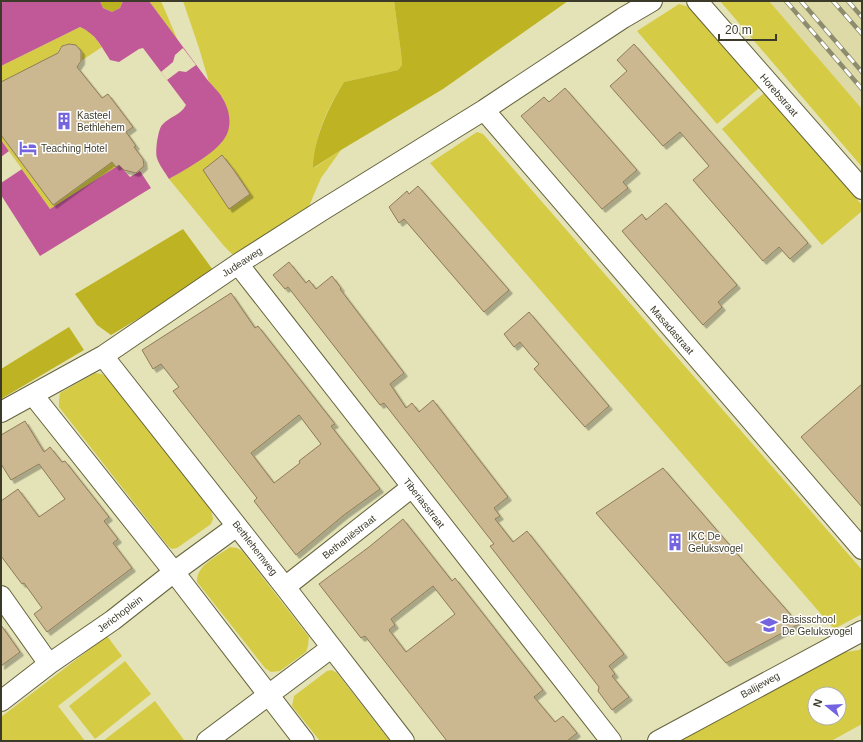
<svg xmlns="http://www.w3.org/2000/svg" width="863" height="742" viewBox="0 0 863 742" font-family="Helvetica,sans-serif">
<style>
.built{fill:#dddaa7}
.green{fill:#d5cb45;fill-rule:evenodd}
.forest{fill:#bdb323}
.water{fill:#c15998}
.pier{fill:#e4e2b7}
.building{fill:#cbb891;stroke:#8e7c57;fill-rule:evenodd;filter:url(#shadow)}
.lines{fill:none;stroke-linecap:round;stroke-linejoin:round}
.minor-casing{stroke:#66643d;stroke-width:22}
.minor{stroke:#fff;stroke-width:20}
.rail-casing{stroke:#8d8c6e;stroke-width:4.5}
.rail{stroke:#fff;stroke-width:3;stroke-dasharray:9;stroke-linecap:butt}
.labels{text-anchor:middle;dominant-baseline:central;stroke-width:3;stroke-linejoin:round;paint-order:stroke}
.street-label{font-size:10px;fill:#3c3b2a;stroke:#fff}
.poi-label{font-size:10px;fill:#3c3b2a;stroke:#fff;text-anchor:start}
</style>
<defs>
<filter id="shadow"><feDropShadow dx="3.5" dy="3.5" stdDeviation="0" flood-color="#0004"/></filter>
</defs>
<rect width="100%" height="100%" fill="#e4e2b7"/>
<!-- built -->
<path class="built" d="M769 1H862V109Z"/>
<!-- green -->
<path class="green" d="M149 1H161L178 41Z
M183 1H394L401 53 402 65 398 70 344 82C332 101 320 123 316 146 315 153 314 161 314 168L341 150 321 178 309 206 234 256 224 246 169 179 202 159 221 143 226 135 223 98 209 82 199 48Z
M720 1H769L862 109V167Z
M679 4 689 7 759 88 717 124 637 31Z
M80 27 90 32 102 47 81 61 82 54 77 46C68 42 61 44 57 54L1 82V66Z
M764 93 862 205V211L822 245 722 129Z
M477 132 483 134 862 570V614L834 629 430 163Z
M1 135 53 205 112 162 116 167 50 209 1 140Z
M95 373 102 374 108 377 211 510 213 519 211 524 177 548 172 549 168 546 59 407V400L60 393Z
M230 547 237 548 242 551 309 637 308 646 306 652 280 671 271 672 265 668 197 582C196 565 218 556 230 547Z
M107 636 122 656 58 706 85 741H1V717Z
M862 648V724L831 741H676L840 653 859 650ZM815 694H839V718H815Z
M125 661 151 694 95 739 69 706Z
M332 670 337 673 390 741H320L292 706 294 696 327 671Z
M155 701 184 740 182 741H103Z"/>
<!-- forest -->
<path class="forest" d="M100 1H123L120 8 112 12 103 8Z
M394 1H568L443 89 341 150 313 168C314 138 328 108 344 82L398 70 402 65 401 53Z
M183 229 213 270 146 314 111 335 97 325 75 294Z
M69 327 84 350 1 399V369Z"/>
<!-- water -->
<path class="water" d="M5 1H100L103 8 112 12 120 8 123 1H149C168 27 187 52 206 78 211 85 219 91 223 99 229 109 232 123 227 134 219 152 186 169 169 179 165 172 159 165 157 158 155 151 158 130 162 125 170 116 180 116 186 105L143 48 139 49 119 62 110 60C101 46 96 34 80 27L1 66V3Z
M1 140 50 209 119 165 130 177 140 171 151 188 40 256 1 195Z"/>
<!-- pier -->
<path class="pier" d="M183 48 196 65 186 72 179 71 167 80 161 72 173 62 175 55Z
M9 151 22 169 1 183V157Z"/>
<!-- building -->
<path class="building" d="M69 44 76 45 81 51V61L77 67 102 98 108 94 133 127 126 132 136 146 134 147 143 159 144 166 136 173 124 170 119 165 116 167 112 162 53 205 1 135V82L58 53 62 46Z
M634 44 808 243 790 259 779 247 763 261 693 180 709 166 680 132 663 146 610 86 627 71 617 60Z
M565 88 637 170 623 182 628 188 602 209 521 116 544 97 549 102Z
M222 155 233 169 250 194 229 209 203 170Z
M418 186 509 290 484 312 404 219 399 223 389 207 407 191 409 194Z
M666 203 737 285 718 302 722 307 703 325 622 231 642 214 646 220Z
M289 262 306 283 309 280 316 289 332 276 341 288 340 289 404 373 390 384 406 408 412 403 419 412 433 400 508 497 494 508 500 516 495 519 513 542 527 531 624 654 609 666 615 674 612 676 629 697 612 710 598 691 599 687 490 546 494 544 384 403 380 405 288 287 285 289 273 275Z
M231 293 255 328 258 326 335 424 331 426 380 489 344 515 296 555 254 501 257 498 246 484 173 391 179 387 161 364 153 369 142 350ZM299 415 321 444 299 461 300 463 274 483 251 453Z
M529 312 609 406 585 427 534 369 539 364 529 353 520 342 514 347 504 334Z
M862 384V507L801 437Z
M25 421 44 452 50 447 62 462 65 461 109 517 104 521 118 539 113 543 132 568 47 632 34 614 42 608 24 583 22 584 1 556V501L18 489 39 517 65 499 39 464 11 480 1 464V435Z
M663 468 753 572 799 624 726 663 596 513Z
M403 519 452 581 455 578 543 690 534 697 555 722 563 716 577 733 567 741H447L365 636 361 638 319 584 369 547ZM433 586 455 614 406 652 389 630 395 625 391 619Z
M1 625 20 652 1 666Z"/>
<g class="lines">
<!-- minor casing -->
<g class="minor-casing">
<path id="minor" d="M697 1 862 189
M484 110 862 549
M238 264 611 741
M103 356 285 587 404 741
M33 395 174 572 304 741
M1 412 103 356 238 264 321 211 484 110 623 18 652 1
M285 587 412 487
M1 596 49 664
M1 701 49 664 113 620 174 572 237 526
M207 741 331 648
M658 741 862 631"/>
</g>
<!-- minor -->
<use href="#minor" class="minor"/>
<!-- rail casing -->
<g class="rail-casing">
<path id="rail" d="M786 1 862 89
M801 1 862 72
M833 1 862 34
M848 1 862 17"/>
</g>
<!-- rail -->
<use href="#rail" class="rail"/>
</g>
<!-- icons -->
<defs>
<g id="building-bare" transform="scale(1.38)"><path d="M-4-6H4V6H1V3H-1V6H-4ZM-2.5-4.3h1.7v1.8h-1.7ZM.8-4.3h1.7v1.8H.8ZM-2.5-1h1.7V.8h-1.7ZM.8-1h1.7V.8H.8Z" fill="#7464df" stroke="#fff" stroke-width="2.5" paint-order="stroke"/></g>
<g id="hotel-bare" transform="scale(1.38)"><path d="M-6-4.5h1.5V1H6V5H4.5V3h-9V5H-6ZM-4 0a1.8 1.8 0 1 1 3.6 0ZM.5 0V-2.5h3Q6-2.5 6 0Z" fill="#7464df" stroke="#fff" stroke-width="2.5" paint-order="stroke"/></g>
<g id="school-bare" transform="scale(1.38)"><path d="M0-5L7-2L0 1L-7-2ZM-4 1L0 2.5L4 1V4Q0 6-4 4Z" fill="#7464df" stroke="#fff" stroke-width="2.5" paint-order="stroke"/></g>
</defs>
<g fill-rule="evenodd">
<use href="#building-bare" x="64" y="121"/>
<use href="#hotel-bare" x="28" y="148"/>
<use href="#building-bare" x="675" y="542"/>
<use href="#school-bare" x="769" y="625"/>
</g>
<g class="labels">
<!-- street labels -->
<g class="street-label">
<text transform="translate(779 95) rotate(49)">Horebstraat</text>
<text transform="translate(242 262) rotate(-33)">Judeaweg</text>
<text transform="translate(672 330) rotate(49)">Masadastraat</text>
<text transform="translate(424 503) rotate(52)">Tiberiasstraat</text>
<text transform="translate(349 537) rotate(-38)">Bethaniëstraat</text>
<text transform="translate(255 548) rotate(52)">Bethlehemweg</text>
<text transform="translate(120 614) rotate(-37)">Jerichoplein</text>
<text transform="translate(760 685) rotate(-29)">Balijeweg</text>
</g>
<!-- poi labels -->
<g class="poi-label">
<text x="77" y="115">Kasteel<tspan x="77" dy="12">Bethlehem</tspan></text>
<text x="41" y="148">Teaching Hotel</text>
<text x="688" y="536">IKC De<tspan x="688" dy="12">Geluksvogel</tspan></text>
<text x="782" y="619">Basisschool<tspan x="782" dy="12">De Geluksvogel</tspan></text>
</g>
</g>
<!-- border -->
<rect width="863" height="742" fill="none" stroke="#3c3b2a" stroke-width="4"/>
<!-- north arrow -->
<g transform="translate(827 706) rotate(288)"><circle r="19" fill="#ffffff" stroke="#b1b1aa"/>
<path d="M0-3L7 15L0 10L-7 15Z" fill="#7464df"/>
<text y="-6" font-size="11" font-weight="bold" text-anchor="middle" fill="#3c3b2a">N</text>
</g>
<!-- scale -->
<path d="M719 34v6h57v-6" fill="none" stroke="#3c3b2a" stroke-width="2"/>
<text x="725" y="34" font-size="12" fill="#3c3b2a" stroke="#ffffff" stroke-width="3" paint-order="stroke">20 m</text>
</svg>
